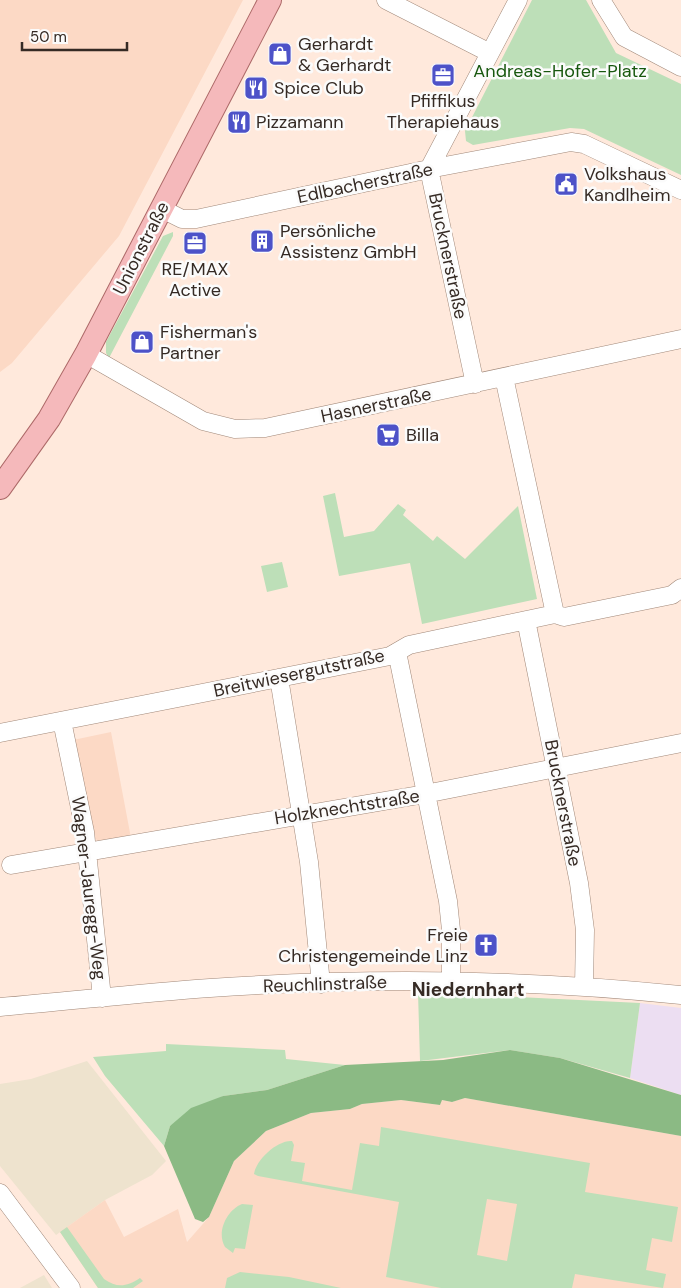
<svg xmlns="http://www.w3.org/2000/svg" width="681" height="1288" viewBox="0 0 681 1288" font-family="'DM Sans',sans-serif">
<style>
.commercial{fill:#eee3ce}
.industrial{fill:#ecdef2}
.built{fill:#fcd9c5}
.green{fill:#bddfb8;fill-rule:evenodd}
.forest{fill:#8bba84}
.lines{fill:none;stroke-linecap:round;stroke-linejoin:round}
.minor-casing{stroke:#a18879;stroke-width:19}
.major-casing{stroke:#ad6968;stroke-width:24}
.minor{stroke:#fff;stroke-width:18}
.major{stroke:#f5b9bb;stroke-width:22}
.labels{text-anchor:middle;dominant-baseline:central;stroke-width:5;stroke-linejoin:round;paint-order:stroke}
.poi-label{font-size:18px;fill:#352a24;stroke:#fbfbfb;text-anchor:start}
.park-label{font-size:18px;fill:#17570e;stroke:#fbfbfb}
.street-label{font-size:18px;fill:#352a24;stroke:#fbfbfb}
.neighbourhood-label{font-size:19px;font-weight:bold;fill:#352a24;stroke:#fbfbfb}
</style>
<rect width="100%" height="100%" fill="#ffe9dc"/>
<!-- commercial -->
<path class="commercial" d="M87 1061 166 1161 152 1175 105 1200 56 1235 0 1166V1084L31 1079Z
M44 1275 52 1288H20Z"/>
<!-- industrial -->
<path class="industrial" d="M640 1003 681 1008V1095L630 1078Z"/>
<!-- built -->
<path class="built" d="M0 0H243L119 236 12 363 0 372Z
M111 732 131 838 101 843 93 837 73 740Z
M465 1098 681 1136V1288H98L60 1232 105 1200 124 1237 178 1209 187 1242 209 1217 234 1161 266 1131 311 1113 350 1109 362 1104 401 1100 440 1105 441 1100 452 1102Z"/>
<!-- green -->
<path class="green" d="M532 0H586L616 53 681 84V175L584 129 570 128 473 145 466 141 465 131Z
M173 232V236L109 358 106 353V342L163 236Z
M335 493 344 537 374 531 398 504 406 510 403 515 433 541 437 536 465 559 518 506 537 599 422 624 410 563 339 576 323 496Z
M282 562 288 587 267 592 261 566Z
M418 992 640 1003 630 1078 560 1058 510 1050 420 1061Z
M166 1044 285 1050 286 1059 345 1065 267 1090 223 1096 170 1126 164 1146 105 1076 93 1057 166 1051Z
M381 1127 590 1163 585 1192 678 1207 672 1242 652 1238 646 1270 666 1274 663 1288 575 1274 572 1288H441L386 1277 399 1202 258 1176 254 1174C256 1160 277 1140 292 1141L294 1145 291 1161 305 1163 302 1181 352 1190 360 1143 379 1146ZM487 1199 517 1204 507 1261 477 1255Z
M242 1204 253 1205 245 1249 235 1248 233 1253 225 1247C216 1232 227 1210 242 1204Z
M67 1227 104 1279C117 1288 126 1287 140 1278L143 1281 133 1288H98L60 1232Z
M240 1272 289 1277 341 1288H225L227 1278Z"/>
<!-- forest -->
<path class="forest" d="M510 1050 560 1058 681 1095V1136L465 1098 452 1102 442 1100 440 1105 401 1100 362 1104 350 1109 311 1113 266 1131 234 1161 209 1217 203 1222 195 1219 164 1146 170 1126 191 1108 223 1096 267 1090 345 1065 443 1060Z"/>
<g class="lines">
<!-- minor casing -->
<g class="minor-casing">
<path id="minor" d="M386 0 490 53
M601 0 624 37 681 67
M162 209 182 219H196L429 169 571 142 584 144 681 190
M86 354 203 421 235 429 265 428 681 339
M504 377 555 614
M475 384 429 169 518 0
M526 620 579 883 585 930 584 987
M397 652 448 901 451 930V981
M279 678 309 862 321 984
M62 721 85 832 102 998
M0 733 390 656 409 645 555 614 564 617 672 595 681 588
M11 865 425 794 681 743
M0 1007C70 1001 140 993 210 988 367 977 525 979 681 995
M0 1193 71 1288"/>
</g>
<!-- major casing -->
<g class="major-casing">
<path id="major" d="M0 488 49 419 86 354 270 0"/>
</g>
<!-- minor -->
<use href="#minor" class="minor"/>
<!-- major -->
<use href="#major" class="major"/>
</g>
<!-- icons -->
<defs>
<g id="shop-square" transform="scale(1.25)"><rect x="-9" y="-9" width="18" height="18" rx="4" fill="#4d52c8" stroke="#fbfbfb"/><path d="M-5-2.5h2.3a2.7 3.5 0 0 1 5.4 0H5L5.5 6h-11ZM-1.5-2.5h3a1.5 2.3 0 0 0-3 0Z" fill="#fff"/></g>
<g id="office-square" transform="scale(1.25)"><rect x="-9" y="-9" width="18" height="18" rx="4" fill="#4d52c8" stroke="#fbfbfb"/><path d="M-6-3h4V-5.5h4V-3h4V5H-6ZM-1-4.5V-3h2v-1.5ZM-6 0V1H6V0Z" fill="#fff"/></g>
<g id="restaurant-square" transform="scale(1.25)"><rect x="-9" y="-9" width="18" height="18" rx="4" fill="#4d52c8" stroke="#fbfbfb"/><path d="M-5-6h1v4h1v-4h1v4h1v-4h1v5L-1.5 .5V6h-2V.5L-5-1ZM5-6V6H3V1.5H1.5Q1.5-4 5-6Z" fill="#fff"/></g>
<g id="civic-square" transform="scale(1.25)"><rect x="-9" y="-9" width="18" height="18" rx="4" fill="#4d52c8" stroke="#fbfbfb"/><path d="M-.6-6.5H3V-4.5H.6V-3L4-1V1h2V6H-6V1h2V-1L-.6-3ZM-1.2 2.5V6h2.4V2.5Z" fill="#fff"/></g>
<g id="building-square" transform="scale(1.25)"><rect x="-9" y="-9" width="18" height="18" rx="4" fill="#4d52c8" stroke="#fbfbfb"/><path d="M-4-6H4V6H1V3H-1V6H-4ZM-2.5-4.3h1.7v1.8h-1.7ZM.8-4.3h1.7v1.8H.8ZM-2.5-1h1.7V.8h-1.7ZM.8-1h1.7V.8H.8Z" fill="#fff"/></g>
<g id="supermarket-square" transform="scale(1.25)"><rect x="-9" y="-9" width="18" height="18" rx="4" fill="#4d52c8" stroke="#fbfbfb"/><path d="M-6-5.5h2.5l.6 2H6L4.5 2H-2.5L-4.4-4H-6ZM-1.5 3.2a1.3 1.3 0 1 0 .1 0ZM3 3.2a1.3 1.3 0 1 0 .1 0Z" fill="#fff"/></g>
<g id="church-square" transform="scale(1.25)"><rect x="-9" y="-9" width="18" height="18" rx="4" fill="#4d52c8" stroke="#fbfbfb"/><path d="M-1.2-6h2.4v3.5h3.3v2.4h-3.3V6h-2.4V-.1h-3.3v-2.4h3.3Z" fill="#fff"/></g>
</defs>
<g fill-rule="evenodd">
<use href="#shop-square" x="280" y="54"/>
<use href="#office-square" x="443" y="75"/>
<use href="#restaurant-square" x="256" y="88"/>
<use href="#restaurant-square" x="239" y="122"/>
<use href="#civic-square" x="566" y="184"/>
<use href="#building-square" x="262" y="241"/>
<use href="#office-square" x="195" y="243"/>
<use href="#shop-square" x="142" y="342"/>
<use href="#supermarket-square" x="388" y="435"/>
<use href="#church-square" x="486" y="945"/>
</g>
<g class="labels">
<!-- poi labels -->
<g class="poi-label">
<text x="298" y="44">Gerhardt<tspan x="298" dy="21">&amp; Gerhardt</tspan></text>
<text x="274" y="88">Spice Club</text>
<text x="443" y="101" text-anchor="middle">Pfiffikus<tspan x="443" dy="21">Therapiehaus</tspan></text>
<text x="256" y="122">Pizzamann</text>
<text x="584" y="174">Volkshaus<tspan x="584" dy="21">Kandlheim</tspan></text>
<text x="280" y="231">Persönliche<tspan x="280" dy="21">Assistenz GmbH</tspan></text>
<text x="195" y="269" text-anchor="middle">RE/MAX<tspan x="195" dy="21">Active</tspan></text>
<text x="160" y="332">Fisherman's<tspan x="160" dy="21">Partner</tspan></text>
<text x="406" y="435">Billa</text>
<text x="468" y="935" text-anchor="end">Freie<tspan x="468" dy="21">Christengemeinde Linz</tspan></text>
</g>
<!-- park labels -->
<g class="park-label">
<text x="560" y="71">Andreas-Hofer-Platz</text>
</g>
<!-- street labels -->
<g class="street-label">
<text transform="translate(365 183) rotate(-12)">Edlbacherstraße</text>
<text transform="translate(141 248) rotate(-63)">Unionstraße</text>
<text transform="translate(448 256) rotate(78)">Brucknerstraße</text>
<text transform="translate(376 405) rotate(-12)">Hasnerstraße</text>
<text transform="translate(299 673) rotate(-12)">Breitwiesergutstraße</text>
<text transform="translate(563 803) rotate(79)">Brucknerstraße</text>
<text transform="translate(347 807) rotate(-9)">Holzknechtstraße</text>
<text transform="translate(89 888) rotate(83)">Wagner-Jauregg-Weg</text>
<text transform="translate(325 984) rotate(-2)">Reuchlinstraße</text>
</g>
<!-- neighbourhood labels -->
<g class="neighbourhood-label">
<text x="468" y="989">Niedernhart</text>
</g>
</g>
<!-- scale -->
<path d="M22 42v8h105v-8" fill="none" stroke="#352a24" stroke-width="2.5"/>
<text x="30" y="42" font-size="15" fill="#352a24" stroke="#fbfbfb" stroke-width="4" paint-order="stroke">50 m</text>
</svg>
